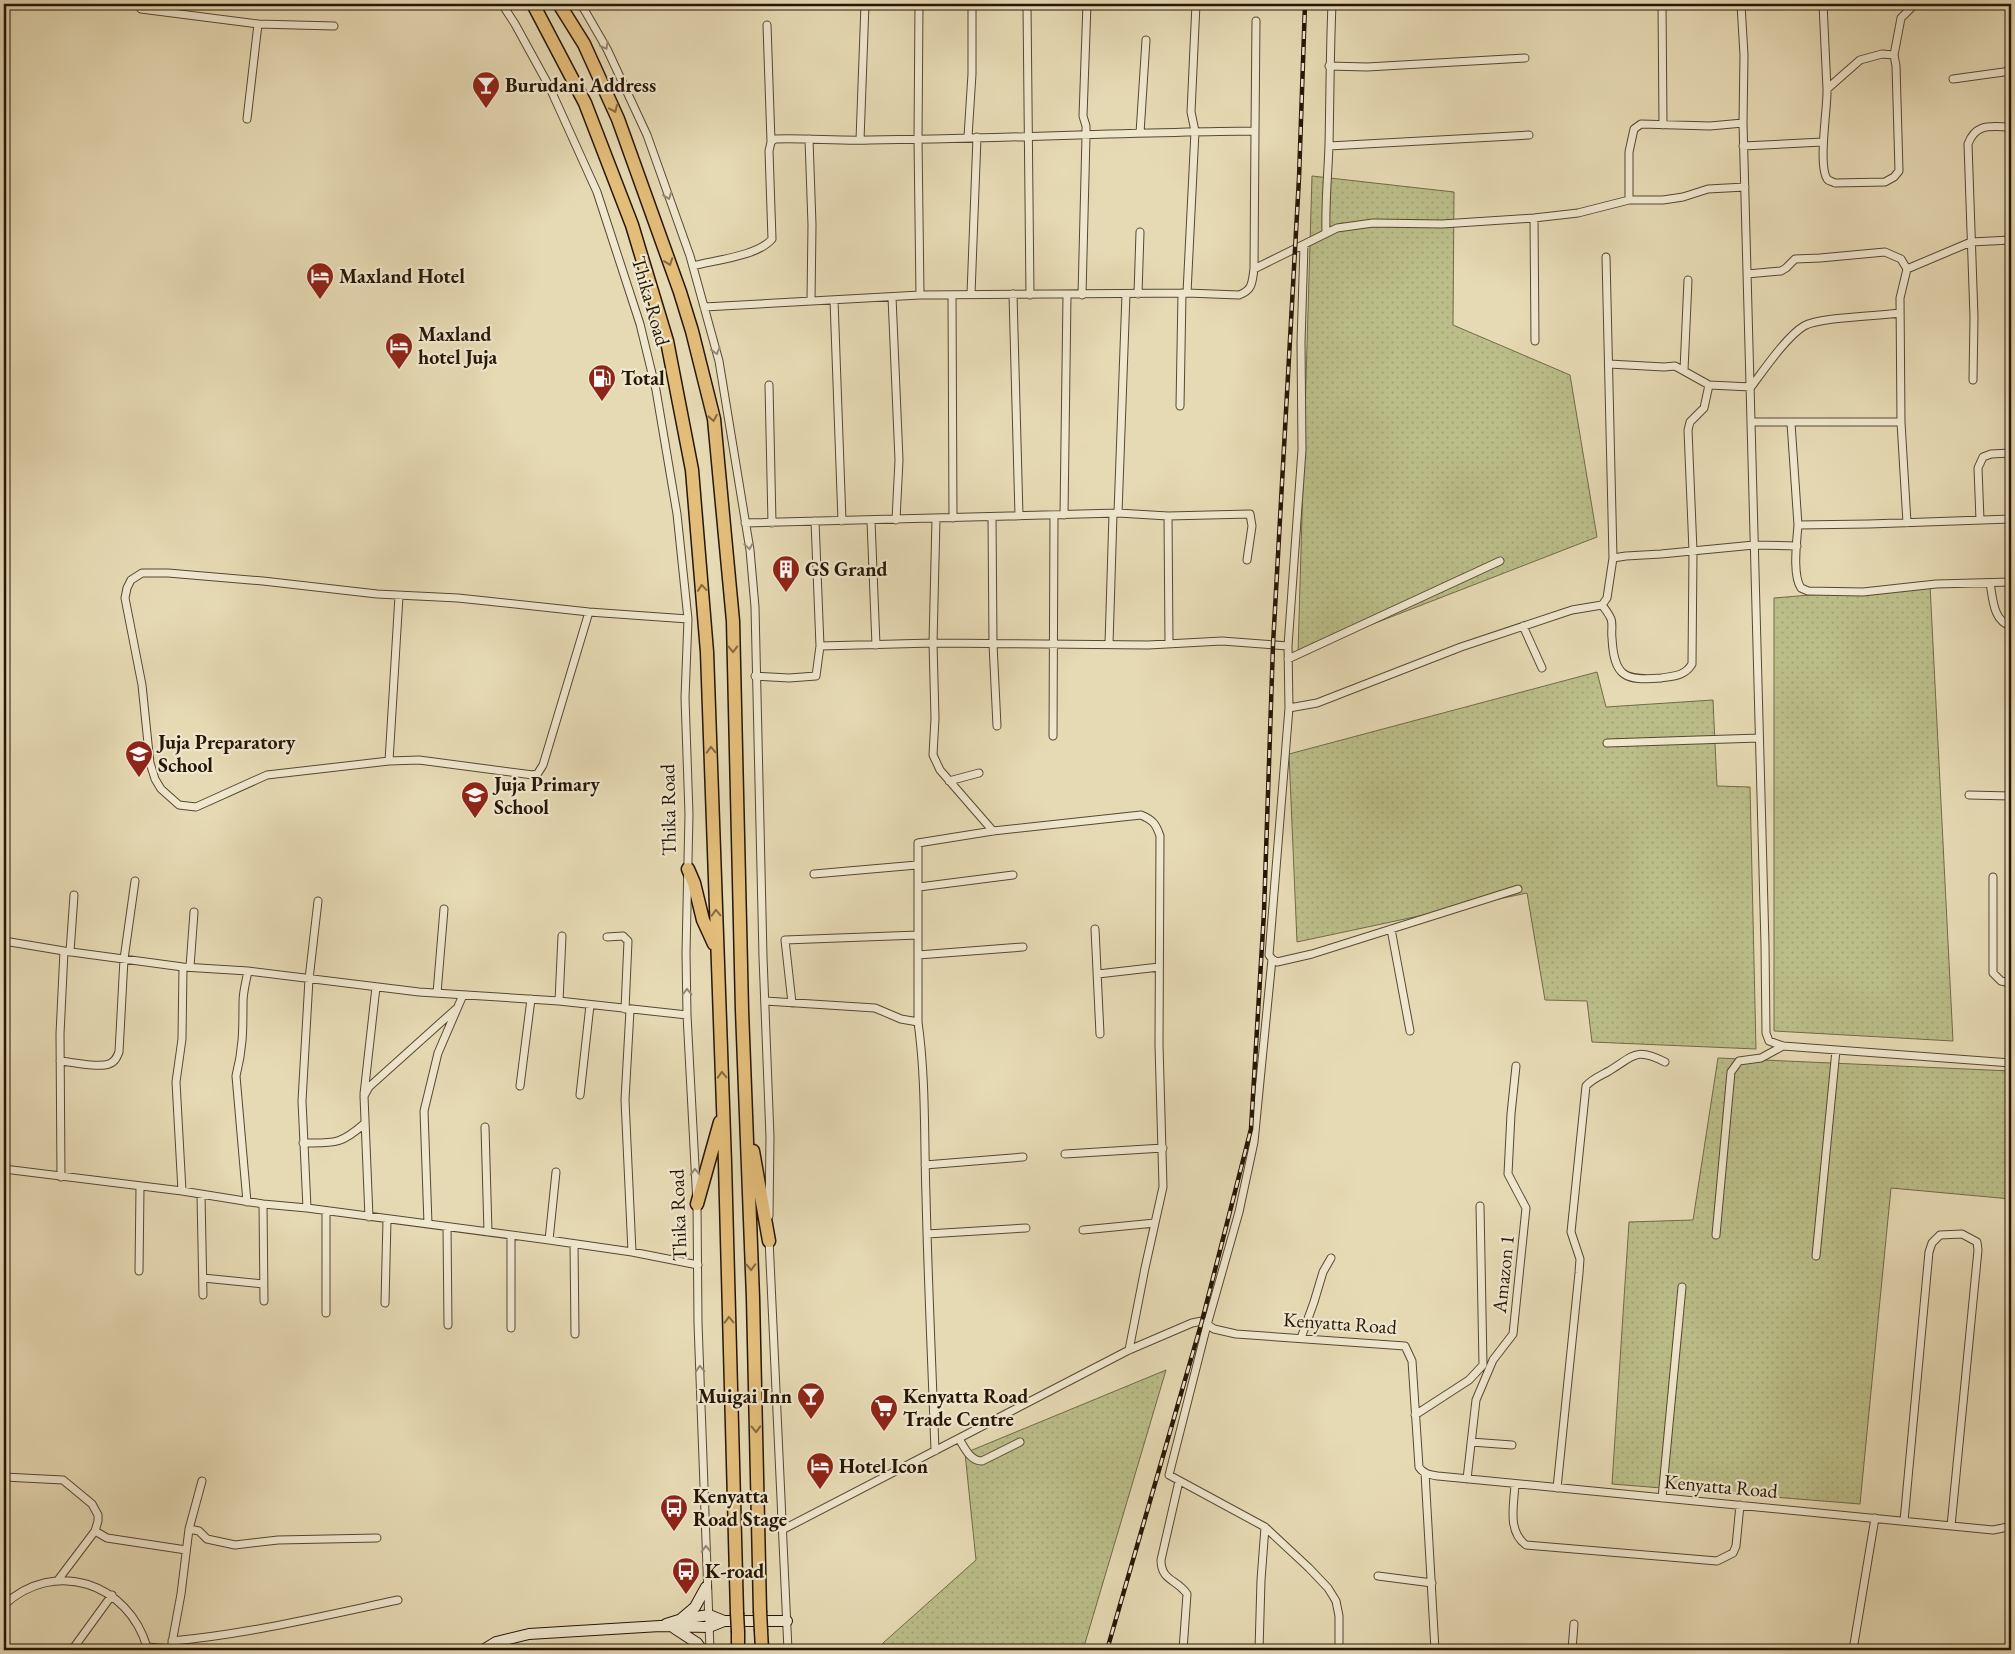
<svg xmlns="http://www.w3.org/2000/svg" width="2015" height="1654" viewBox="0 0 2015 1654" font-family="'EB Garamond',serif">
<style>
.garden{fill:url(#garden-dots);stroke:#716a48}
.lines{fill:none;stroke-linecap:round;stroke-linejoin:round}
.street-casing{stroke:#574732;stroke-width:9}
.secondary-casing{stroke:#271606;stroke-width:12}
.highway-casing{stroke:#271606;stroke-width:15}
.street{stroke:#efe7ce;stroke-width:7}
.secondary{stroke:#efe7ce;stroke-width:10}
.highway{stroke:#e3bd7a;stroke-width:12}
.rail-casing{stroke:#271606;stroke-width:4.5}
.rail{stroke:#efe7ce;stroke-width:2.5;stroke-dasharray:8;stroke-linecap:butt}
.highway-bridge-casing{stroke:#271606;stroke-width:15;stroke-linecap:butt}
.highway-bridge{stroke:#e3bd7a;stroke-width:12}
.oneway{stroke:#958974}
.oneway2{stroke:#856a40}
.labels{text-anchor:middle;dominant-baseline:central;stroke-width:4.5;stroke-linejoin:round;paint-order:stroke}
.poi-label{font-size:20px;font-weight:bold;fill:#271606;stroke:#efe7ce;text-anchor:start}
.street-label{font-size:20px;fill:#271606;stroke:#efe7ce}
</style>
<defs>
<pattern id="garden-dots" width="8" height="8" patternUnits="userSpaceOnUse" patternTransform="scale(1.25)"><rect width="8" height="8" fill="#bbbe89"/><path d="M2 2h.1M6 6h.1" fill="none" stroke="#a1a375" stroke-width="1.8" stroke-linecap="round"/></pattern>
</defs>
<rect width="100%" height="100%" fill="#e6dab4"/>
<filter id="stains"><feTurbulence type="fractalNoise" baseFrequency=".004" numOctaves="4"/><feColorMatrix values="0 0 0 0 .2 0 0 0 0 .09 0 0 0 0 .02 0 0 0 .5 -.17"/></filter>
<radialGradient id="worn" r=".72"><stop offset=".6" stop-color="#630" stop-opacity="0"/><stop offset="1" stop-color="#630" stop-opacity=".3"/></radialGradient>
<!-- garden -->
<path class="garden" d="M1312 176 1454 192 1453 325 1570 375 1597 537 1298 653Z
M1930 585 1953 1041 1774 1031V598Z
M1597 672 1606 707 1713 700 1717 786 1750 787 1756 1049 1592 1042 1587 1001 1545 1000 1527 893 1297 942 1289 754Z
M1718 1058 2011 1071V1199L1891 1188 1860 1504 1612 1484 1629 1222 1693 1220Z
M1166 1370 1083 1650H882L883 1643 976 1560 965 1453Z"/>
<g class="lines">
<!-- street casing -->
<g class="street-casing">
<path id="street" d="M502 4 515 24 549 86 597 192 640 324 656 390 677 514 688 619 685 698 689 814 686 953 687 1015 697 1204 698 1323 710 1650
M581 4 607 49 647 135 690 256 719 361 750 550 755 607 763 957 770 1137 769 1216
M919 4 918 139 920 295
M1662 4 1663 125
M1741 4 1744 55 1743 123 1765 945 1766 1033 1769 1041 1783 1046 2011 1063
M1823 4 1827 89
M1027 6 1030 295
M141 9 258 24
M767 25 771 142
M1882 54 1894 55 1896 66 1899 171 1894 177 1885 182 1835 183C1833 182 1830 181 1828 180 1817 168 1828 106 1827 89L1860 60Z
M1894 55 1901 18 1915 4
M1329 66 1367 67 1525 58
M1953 79 2011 71
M247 119 258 24 334 26
M1255 131 1256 21
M1140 133 1146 40
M968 137 972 74V5
M809 139 812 225 811 301
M860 140 865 4
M1329 146 1529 135
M1743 146 1823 142
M1629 200H1663L1683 197 1708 189 1745 187
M1534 218 1535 341
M1326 233C1325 204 1328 175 1329 145 1330 98 1330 51 1332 4
M1304 245 1301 343 1302 450 1288 646 1289 708 1317 703 1461 647 1572 610 1602 605 1607 598 1613 558 1626 556 1661 554 1754 545 1797 546
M1606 257 1613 558
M693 266C715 260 758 256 772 239L769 151 771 142 775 139C807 138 838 141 870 140 998 139 1127 132 1255 131L1254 269C1252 282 1253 290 1239 295L1187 293 920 295 704 307
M1254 269 1337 228 1373 223 1442 224 1534 218 1578 213 1629 200V152L1634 129 1641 124 1710 126 1743 123
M1907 269 1971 242 2011 240
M1747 274 1781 271 1786 268 1795 259 1820 258 1885 252 1901 259 1907 269 1900 298 1901 422H1752
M1187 293 1195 131 1191 112 1196 4
M971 294 977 137
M1013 294 1019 516
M1138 294 1140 232
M952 295 953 518
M1082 295 1086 136V126L1083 116 1087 4
M892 297 899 460 896 520
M834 300 842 521
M1609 364 1664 367 1675 366 1709 385 1751 387C1763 371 1787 336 1804 326 1820 317 1879 316 1900 313
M1684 370 1688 280
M1973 380 1974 317 1968 144C1976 122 1992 127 2011 127
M769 385 772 523
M1180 406 1182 293
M1901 422 1907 523
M1791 423 1798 525
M1118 513 1126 294
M1064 515 1067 295
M1168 516 1169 643
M992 517 993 644 997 726
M936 519 933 643 935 718 933 755 940 770 993 831
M2011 519 1869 524 1798 525C1797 540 1792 575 1801 588L1808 591 1863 592 1936 584 2011 582
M1980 520 1978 468 1983 457 1991 454 2011 453
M815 521 820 646
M871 521 876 645
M745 523 1118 513 1168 516 1250 514 1252 526 1247 560
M1990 583C1993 599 1993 621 2011 626
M1602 605C1605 609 1609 614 1611 619 1613 624 1611 632 1612 638 1614 677 1625 681 1661 678 1674 676 1685 676 1692 664L1693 551 1688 430 1690 422 1704 408 1709 385
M589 612 543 765 538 773 533 775 419 760 389 761 267 775 196 807 179 805 161 789 155 779 150 763 142 685 125 598 127 588 131 580 142 573H168L263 581 377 594 458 598 589 612 688 619
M1523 626 1542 668
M1109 644 1113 514
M1288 659 1500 561
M755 676 789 678 816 676 820 646 933 643 1148 645 1222 641 1288 646
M1289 708 1269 955 1272 959 1277 962 1312 954 1518 889
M1053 736 1054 515
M1607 743 1759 738
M389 761 399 596
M949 781 979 773
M1969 795 2011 796
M814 874 917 865
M1993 877V973L2001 981 2011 983
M919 887 1013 875
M1095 929 1100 1034
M1391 929 1410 1031
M607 937 623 936 628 941 625 1009
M4 941 64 951 183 967 248 971 419 992 559 1001 687 1015
M70 952 74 895
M918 955 1023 947
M1272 959 1254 1142 1239 1212 1207 1325 1169 1475 1265 1527 1309 1568 1328 1588 1336 1601 1339 1616V1650
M190 967 194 912
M1098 974 1159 967
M437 993 444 909
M559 1001 562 936
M765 1001 875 1008 901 1019 918 1022C926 1079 924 1138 926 1196 928 1281 932 1366 935 1451
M792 1003 785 940 918 935
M630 1010 625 1100 632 1252
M918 1022V843L993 831 1141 815C1153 820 1156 824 1160 836L1159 1045 1163 1187 1145 1268 1129 1350
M60 1061C72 1062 98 1068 109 1064 115 1062 117 1057 119 1052L124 959 135 881
M520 1086 531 999
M364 1094 376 987
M580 1095 590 1005
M485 1127 488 1232
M303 1143C334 1143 340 1145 364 1124
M1065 1154 1163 1148
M925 1165 1023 1157
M4 1169 182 1191 263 1204 307 1208 549 1240 632 1252 698 1265
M61 1177 60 1034 64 951
M182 1191 176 1082 182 1039 183 967
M201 1195 203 1295
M247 1202 236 1076C243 1049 243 1030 243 1002 243 992 246 981 248 971
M263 1204 264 1301
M307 1208 302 1101 309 979 318 901
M369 1217 364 1096 369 1087 457 1008
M428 1224 424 1111 438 1053 463 995
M447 1227 448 1325
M1083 1230 1155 1223
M927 1234 1026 1228
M1716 1235 1731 1072 1739 1061 1761 1058 1783 1046
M769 1239 788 1650
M549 1240 556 1172
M574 1244 575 1334
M1816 1256 1836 1050
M139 1271 140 1187
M203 1278 263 1284
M385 1303 387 1219
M326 1313V1211
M511 1328V1235
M1301 1338 1314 1302 1323 1272 1331 1258
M1415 1415 1469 1380 1483 1365 1480 1206
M959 1439C965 1448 970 1461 982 1461L1020 1442
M1471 1442 1512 1445
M1425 1473 1435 1650
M4 1477 63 1480 92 1504 98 1515V1521L95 1531 58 1580
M1467 1479 1476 1400 1493 1360 1513 1334 1526 1208 1508 1174 1511 1114 1516 1066
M1179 1481 1161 1560C1161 1581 1177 1579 1187 1594L1183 1650
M1515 1484C1514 1505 1507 1531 1526 1545L1717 1561 1733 1553 1736 1546 1740 1505
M1557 1488 1579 1273 1580 1259 1571 1232 1586 1086C1592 1079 1600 1076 1609 1071 1634 1056 1635 1047 1665 1062
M1662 1498 1682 1287
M1904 1521 1929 1252 1932 1243 1940 1235 1962 1234 1977 1242 1978 1250 1951 1526
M189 1529 199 1531 207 1539 235 1545 278 1540 377 1538
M782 1530 1129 1350 1192 1323 1202 1321 1214 1329 1236 1334 1405 1346 1412 1361 1419 1467C1423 1474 1431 1475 1438 1476L1993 1530 2008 1527 2011 1525
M95 1531 107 1538 186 1550
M1378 1576 1432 1583
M4 1605C55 1558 128 1583 147 1647L172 1649
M172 1641C248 1634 323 1616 398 1600
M172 1643 181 1594 189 1529 202 1481
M72 1650 112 1595
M1259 1650 1261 1580 1265 1527
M1572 1650 1574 1624
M1853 1650 1875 1518"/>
</g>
<!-- secondary casing -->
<g class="secondary-casing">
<path id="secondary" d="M682 1618 695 1607 706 1587
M666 1624 682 1619 709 1615 724 1621H787
M674 1628 697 1643 702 1650
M483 1650 496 1642 529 1634 660 1626 709 1627 724 1621"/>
</g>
<!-- highway casing -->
<g class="highway-casing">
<path id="highway" d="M533 4 585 103 632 225 667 341 692 470 707 652 725 1163 737 1613
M559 4 584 44 618 119 680 292 692 331 714 419 733 621 742 1010 753 1298 760 1611
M688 869 694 883 703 920 714 944
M753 1151 769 1241
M697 1204 720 1122
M761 1631 762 1650
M738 1632V1650"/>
</g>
<!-- street -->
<use href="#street" class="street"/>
<!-- secondary -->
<use href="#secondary" class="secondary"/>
<!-- highway -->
<use href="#highway" class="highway"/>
<!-- rail casing -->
<g class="rail-casing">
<path id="rail" d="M1107 1650 1202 1321 1251 1129 1264 912 1273 645 1299 178 1305 4"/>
</g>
<!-- rail -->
<use href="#rail" class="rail"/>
<!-- highway-bridge casing -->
<g class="highway-bridge-casing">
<path id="highway-bridge" d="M760 1611 761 1631
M737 1613 738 1632"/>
</g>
<!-- highway-bridge -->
<use href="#highway-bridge" class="highway-bridge"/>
</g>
<!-- one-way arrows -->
<defs><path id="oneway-chevron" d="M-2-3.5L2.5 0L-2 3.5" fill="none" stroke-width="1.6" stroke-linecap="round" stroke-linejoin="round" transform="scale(1.25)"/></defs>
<g class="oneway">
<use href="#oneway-chevron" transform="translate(605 46) rotate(62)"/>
<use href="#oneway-chevron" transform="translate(668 196) rotate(70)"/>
<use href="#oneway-chevron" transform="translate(716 351) rotate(75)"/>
<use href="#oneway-chevron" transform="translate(749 546) rotate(82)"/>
<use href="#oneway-chevron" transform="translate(687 992) rotate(-91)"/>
<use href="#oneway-chevron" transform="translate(695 1172) rotate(-92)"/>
<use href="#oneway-chevron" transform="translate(700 1369) rotate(-92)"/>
<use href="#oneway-chevron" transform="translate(706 1549) rotate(-91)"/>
</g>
<g class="oneway2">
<use href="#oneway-chevron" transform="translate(614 109) rotate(67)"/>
<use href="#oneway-chevron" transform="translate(669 262) rotate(70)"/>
<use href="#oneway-chevron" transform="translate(713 418) rotate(80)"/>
<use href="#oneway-chevron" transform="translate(702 588) rotate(-95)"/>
<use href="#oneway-chevron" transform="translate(733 649) rotate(89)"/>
<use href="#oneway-chevron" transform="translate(711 750) rotate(-92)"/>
<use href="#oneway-chevron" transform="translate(716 913) rotate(-92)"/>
<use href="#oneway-chevron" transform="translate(722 1075) rotate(-92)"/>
<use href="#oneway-chevron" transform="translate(751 1267) rotate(88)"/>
<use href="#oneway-chevron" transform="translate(729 1320) rotate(-92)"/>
<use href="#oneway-chevron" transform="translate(756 1429) rotate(89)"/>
</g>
<!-- icons -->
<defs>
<g id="bar-pin" transform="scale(1.4375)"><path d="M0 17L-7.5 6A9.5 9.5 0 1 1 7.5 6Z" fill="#8f2418" stroke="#efe7ce"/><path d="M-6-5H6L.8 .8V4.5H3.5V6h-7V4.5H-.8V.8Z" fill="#fff"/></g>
<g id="hotel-pin" transform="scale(1.4375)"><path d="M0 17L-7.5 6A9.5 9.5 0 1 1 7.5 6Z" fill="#8f2418" stroke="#efe7ce"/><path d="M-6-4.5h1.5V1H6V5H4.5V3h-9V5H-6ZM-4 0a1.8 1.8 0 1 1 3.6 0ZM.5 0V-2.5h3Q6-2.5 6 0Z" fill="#fff"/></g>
<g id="fuel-pin" transform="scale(1.4375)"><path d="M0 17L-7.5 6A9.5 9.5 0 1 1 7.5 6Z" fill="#8f2418" stroke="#efe7ce"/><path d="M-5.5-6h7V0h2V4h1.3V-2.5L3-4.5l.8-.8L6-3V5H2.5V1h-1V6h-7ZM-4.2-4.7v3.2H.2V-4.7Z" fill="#fff"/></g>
<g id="building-pin" transform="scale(1.4375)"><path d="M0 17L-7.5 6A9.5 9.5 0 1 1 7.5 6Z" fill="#8f2418" stroke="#efe7ce"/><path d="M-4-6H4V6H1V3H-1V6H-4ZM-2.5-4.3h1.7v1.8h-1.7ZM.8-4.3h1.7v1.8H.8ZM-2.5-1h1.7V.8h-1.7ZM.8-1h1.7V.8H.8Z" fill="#fff"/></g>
<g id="school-pin" transform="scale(1.4375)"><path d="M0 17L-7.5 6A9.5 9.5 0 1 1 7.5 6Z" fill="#8f2418" stroke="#efe7ce"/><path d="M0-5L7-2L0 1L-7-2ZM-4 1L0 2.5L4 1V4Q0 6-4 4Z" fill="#fff"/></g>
<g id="supermarket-pin" transform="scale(1.4375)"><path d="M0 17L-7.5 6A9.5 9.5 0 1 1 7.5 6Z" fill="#8f2418" stroke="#efe7ce"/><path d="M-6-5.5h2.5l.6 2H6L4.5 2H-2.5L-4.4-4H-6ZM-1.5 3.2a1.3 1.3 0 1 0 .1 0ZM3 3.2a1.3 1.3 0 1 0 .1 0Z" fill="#fff"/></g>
<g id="bus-pin" transform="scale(1.4375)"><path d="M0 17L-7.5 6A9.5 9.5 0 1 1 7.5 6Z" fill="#8f2418" stroke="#efe7ce"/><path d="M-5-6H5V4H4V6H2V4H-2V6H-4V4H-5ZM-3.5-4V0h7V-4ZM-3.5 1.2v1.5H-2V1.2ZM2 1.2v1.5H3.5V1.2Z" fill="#fff"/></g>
</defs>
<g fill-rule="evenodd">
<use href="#bar-pin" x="486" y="85"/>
<use href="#hotel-pin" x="320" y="276"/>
<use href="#hotel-pin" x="399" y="346"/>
<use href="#fuel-pin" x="602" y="378"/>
<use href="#building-pin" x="786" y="569"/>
<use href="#school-pin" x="139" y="754"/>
<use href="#school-pin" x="475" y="795"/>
<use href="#bar-pin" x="811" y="1396"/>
<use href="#supermarket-pin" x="884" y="1408"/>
<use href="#hotel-pin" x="820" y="1466"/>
<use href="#bus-pin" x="674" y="1508"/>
<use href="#bus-pin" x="686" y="1571"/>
</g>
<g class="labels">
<!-- poi labels -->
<g class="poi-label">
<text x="505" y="85">Burudani Address</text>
<text x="339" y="276">Maxland Hotel</text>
<text x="418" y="334">Maxland<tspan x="418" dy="23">hotel Juja</tspan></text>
<text x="621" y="378">Total</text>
<text x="805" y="569">GS Grand</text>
<text x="158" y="742">Juja Preparatory<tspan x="158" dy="23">School</tspan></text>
<text x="494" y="784">Juja Primary<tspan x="494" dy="23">School</tspan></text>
<text x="792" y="1396" text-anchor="end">Muigai Inn</text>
<text x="903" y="1396">Kenyatta Road<tspan x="903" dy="23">Trade Centre</tspan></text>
<text x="839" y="1466">Hotel Icon</text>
<text x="693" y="1496">Kenyatta<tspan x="693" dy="23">Road Stage</tspan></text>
<text x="705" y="1571">K-road</text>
</g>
<!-- street labels -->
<g class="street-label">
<text transform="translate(651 301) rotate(74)">Thika Road</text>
<text transform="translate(668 810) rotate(-91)">Thika Road</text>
<text transform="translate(678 1215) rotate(-92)">Thika Road</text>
<text transform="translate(1503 1274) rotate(-84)">Amazon 1</text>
<text transform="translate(1340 1323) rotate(4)">Kenyatta Road</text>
<text transform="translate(1721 1486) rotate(5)">Kenyatta Road</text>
</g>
</g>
<!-- margin -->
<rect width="2015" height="1654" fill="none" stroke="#e6dab4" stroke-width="20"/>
<rect x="5" y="5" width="2005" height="1644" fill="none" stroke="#271606" stroke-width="2.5"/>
<rect x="10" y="10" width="1995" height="1634" fill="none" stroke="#271606"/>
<rect width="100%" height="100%" filter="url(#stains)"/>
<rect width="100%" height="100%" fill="url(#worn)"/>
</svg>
